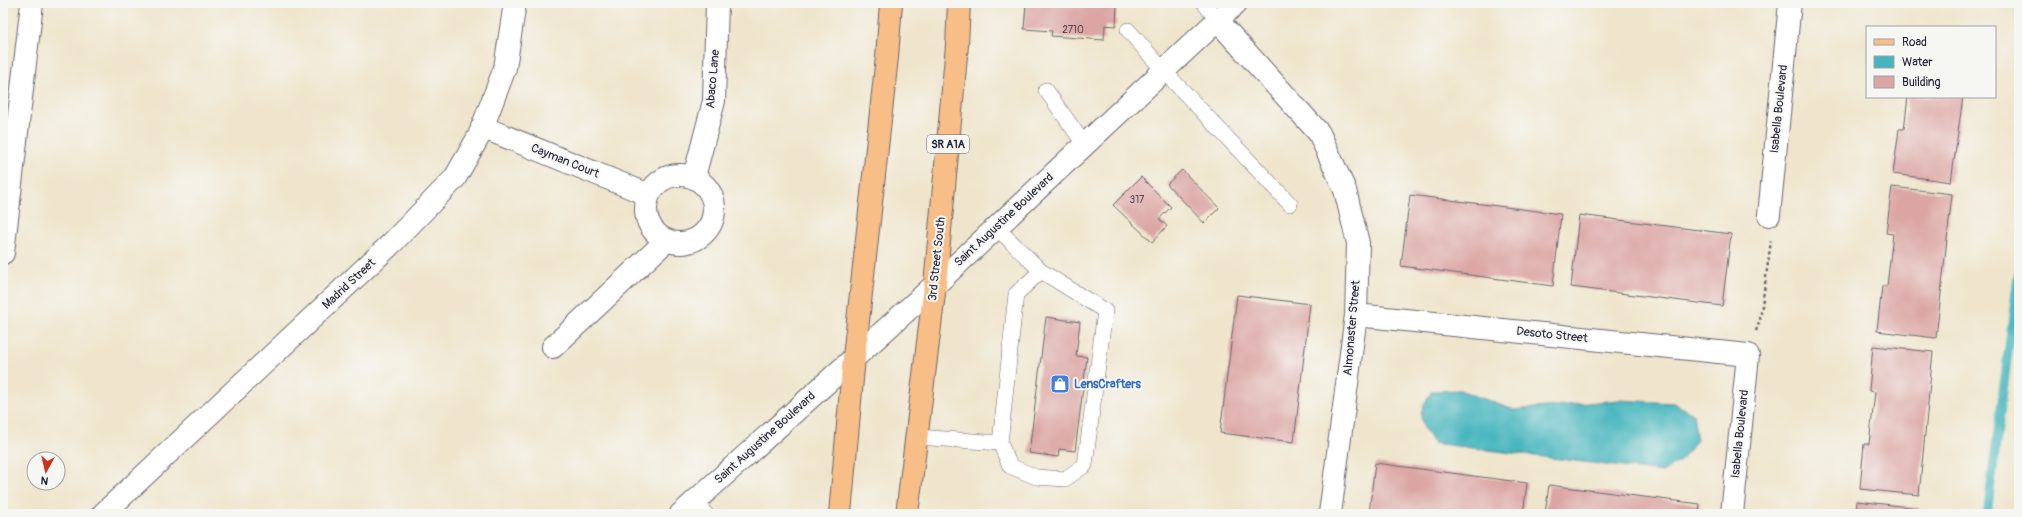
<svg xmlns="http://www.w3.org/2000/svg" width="2022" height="517" viewBox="0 0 2022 517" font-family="Pangolin,sans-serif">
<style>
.water{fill:#45b5be;stroke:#346c7c}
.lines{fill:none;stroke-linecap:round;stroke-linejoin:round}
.stream{stroke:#45b5be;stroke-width:9}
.building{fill:#dba5a3}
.lane-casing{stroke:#6a666e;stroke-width:16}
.street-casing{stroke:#6a666e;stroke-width:24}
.primary-casing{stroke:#6a666e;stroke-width:24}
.path{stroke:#6a666e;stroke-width:2.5;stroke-dasharray:3 3;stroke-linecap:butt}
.lane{stroke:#fff;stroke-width:15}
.street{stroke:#fff;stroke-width:22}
.primary{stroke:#f7be88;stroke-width:22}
.labels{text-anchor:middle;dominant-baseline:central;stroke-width:4;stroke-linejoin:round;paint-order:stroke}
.number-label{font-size:10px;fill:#504355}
.shield{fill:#f6f6f2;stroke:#626272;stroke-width:1}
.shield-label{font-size:11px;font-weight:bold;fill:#22223b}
.street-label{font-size:12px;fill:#22223b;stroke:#f6f6f2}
.shop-label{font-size:12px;font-weight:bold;fill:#366cbe;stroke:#f6f6f2;text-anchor:start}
</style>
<rect width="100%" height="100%" fill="#f6f6f2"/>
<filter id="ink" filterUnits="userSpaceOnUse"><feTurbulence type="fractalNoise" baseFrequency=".025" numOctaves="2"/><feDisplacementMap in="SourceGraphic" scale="8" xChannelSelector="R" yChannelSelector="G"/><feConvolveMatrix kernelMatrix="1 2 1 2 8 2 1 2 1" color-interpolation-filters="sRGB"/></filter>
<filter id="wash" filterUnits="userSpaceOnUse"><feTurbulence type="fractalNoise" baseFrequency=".012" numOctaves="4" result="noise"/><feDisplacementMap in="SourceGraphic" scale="16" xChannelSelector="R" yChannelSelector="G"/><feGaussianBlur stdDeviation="0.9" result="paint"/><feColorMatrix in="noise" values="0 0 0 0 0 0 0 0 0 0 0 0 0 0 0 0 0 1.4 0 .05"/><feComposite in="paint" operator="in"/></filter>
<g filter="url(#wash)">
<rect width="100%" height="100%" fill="#efe5cc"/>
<!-- water -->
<path class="water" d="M1460 390 1514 410 1619 400 1674 403 1693 414 1697 440 1679 462 1662 472 1433 443C1418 420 1417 414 1432 391Z"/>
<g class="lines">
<!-- stream -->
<path class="stream" d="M1987 514 2019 269"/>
</g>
<g id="blocks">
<!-- building -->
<path class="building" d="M1026 3H1117L1116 26 1105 25 1104 40 1051 36 1052 31 1024 29Z
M1908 97H1963L1951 182 1893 174 1899 129H1904Z
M1182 170 1219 208 1204 223 1167 184Z
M1141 177 1171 207 1159 219 1167 226 1152 242 1113 205Z
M1892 187 1952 194 1936 338 1877 331 1882 286H1887L1893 234 1886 233Z
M1410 195 1561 214 1553 286 1401 266Z
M1579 215 1731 234 1722 306 1571 287Z
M1237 295 1310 304 1294 442 1220 433Z
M1046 317 1080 322 1076 356 1087 357 1075 451 1059 449 1058 457 1029 453Z
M1873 346 1933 352 1919 495 1860 489 1864 444H1869L1875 392 1869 391Z
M1375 463 1527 483 1523 514H1369Z
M1549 485 1700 504 1699 514H1545Z
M1857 501 1918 508 1917 514H1856Z"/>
</g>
</g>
<g filter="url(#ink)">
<use href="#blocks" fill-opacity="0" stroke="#6a666e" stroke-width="1"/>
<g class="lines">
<!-- lane casing -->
<g class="lane-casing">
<path id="lane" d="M1204 3 1217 20
M1128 30 1163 70 1290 204
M1046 90 1084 144
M917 437 1000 443 1016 294 1041 271 996 227
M1000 443 1010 466 1036 477 1065 479 1085 465 1105 311 1041 271
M694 502 706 514"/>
</g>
<!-- street casing -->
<g class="street-casing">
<path id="street" d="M1217 20 1319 133 1345 190 1358 243 1356 315 1330 514
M482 127 649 195
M646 209a34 34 0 1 1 68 0a34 34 0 1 1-68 0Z
M694 177 714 101 717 3
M1769 215 1790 3
M3 253 32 3
M1356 315 1748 355 1732 514
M553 347 667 240
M103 514 392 243 455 178 479 136 505 68 515 3
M681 514 935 285 1236 3"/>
</g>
<!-- primary casing -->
<g class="primary-casing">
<path id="primary" d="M840 514 854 357 887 57 891 3
M907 514 935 285 957 45 959 3"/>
</g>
<!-- path -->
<path class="path" d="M1756 331 1760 320 1771 241"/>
<!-- lane -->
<use href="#lane" class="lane"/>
<!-- street -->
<use href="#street" class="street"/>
<!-- primary -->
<use href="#primary" class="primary"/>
</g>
</g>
<!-- icons -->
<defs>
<g id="shop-square" transform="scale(1)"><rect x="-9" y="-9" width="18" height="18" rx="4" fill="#3f7fe0" stroke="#f6f6f2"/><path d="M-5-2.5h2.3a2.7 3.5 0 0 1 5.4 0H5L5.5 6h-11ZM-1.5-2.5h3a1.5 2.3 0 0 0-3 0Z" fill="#fff"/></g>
</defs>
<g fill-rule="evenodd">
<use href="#shop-square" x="1060" y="384"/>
</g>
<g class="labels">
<!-- number labels -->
<g class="number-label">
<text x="1073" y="30">2710</text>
<text x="1137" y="200">317</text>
</g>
<!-- shield labels -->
<rect class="shield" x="927" y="135" width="42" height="18" rx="3"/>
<g class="shield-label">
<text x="948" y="144">SR A1A</text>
</g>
<!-- street labels -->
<g class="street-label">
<text transform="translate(713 79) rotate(-85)">Abaco Lane</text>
<text transform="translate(1779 109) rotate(-84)">Isabella Boulevard</text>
<text transform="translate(565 161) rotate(22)">Cayman Court</text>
<text transform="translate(1004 220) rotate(-43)">Saint Augustine Boulevard</text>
<text transform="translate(937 259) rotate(-84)">3rd Street South</text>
<text transform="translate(349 284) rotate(-43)">Madrid Street</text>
<text transform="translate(1352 328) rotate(-85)">Almonaster Street</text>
<text transform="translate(1552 335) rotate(6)">Desoto Street</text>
<text transform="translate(1740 434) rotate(-84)">Isabella Boulevard</text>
<text transform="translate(765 438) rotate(-42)">Saint Augustine Boulevard</text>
</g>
<!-- shop labels -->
<g class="shop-label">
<text x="1074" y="384">LensCrafters</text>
</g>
</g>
<!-- margin -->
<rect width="2022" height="517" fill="none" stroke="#f6f6f2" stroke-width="16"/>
<!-- legend -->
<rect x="1866" y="26" width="130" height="72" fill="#f6f6f2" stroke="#a1a1a9"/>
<rect x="1874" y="39" width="20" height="6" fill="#f7be88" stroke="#a1a1a9"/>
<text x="1902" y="46" font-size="12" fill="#22223b">Road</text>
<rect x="1874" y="56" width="20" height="12" fill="#45b5be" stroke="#a1a1a9"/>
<text x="1902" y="66" font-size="12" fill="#22223b">Water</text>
<rect x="1874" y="76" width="20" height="12" fill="#dba5a3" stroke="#a1a1a9"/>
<text x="1902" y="86" font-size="12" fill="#22223b">Building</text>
<!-- north arrow -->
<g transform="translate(46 471) rotate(188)"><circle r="19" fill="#f6f6f2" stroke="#a1a1a9"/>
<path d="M0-3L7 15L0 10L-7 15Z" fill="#c8321e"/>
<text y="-6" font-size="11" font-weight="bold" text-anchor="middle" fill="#22223b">N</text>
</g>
</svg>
